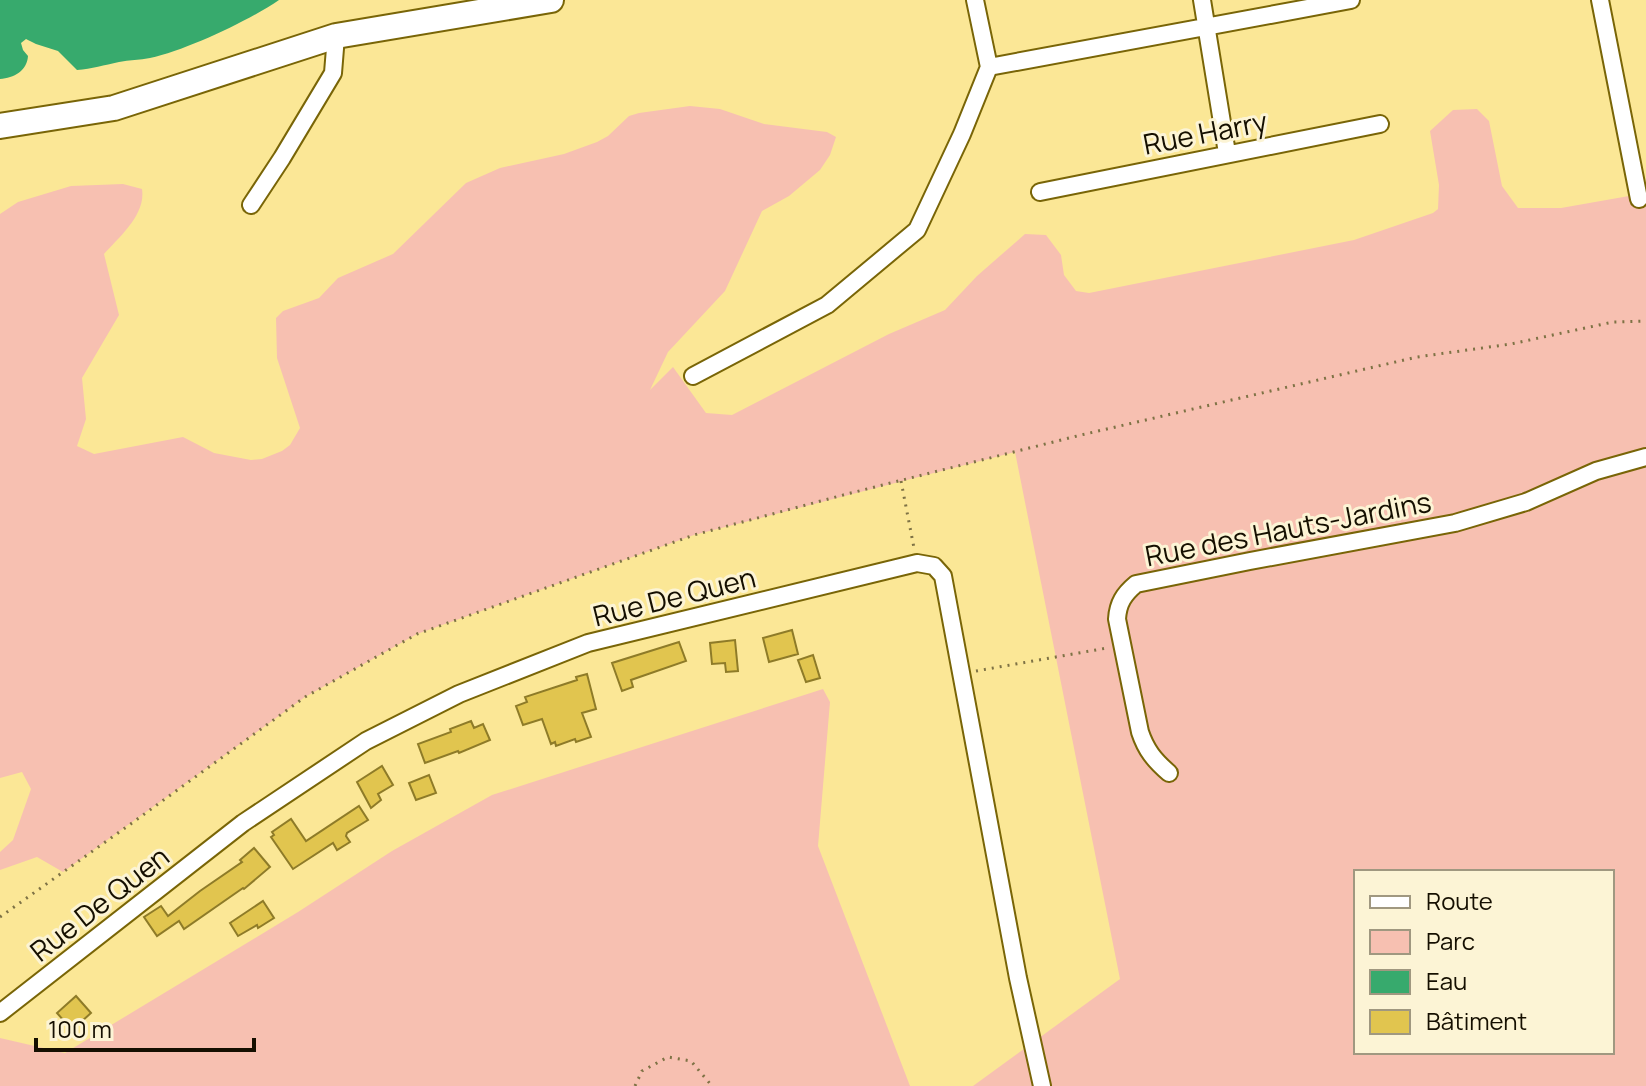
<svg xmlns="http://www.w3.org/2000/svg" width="1646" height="1086" viewBox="0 0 1646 1086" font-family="Manrope,sans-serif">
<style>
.green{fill:#f7c0b1;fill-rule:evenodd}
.water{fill:#37aa6d}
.building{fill:#e1c54f;stroke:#8e7b28;stroke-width:2}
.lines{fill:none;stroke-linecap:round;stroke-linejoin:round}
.street-casing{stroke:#796507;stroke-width:20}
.secondary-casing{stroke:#796507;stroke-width:28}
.path{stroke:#7e7245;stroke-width:3;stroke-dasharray:2 6;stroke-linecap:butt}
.street{stroke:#fff;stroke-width:16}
.secondary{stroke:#fff;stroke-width:24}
.labels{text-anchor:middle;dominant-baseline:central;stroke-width:6;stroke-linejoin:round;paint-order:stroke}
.street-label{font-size:28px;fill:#150f00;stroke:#fcf4d5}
</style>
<rect width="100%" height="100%" fill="#fbe796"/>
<!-- green -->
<path class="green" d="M690 106 720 109 764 124 827 132 836 137 830 155 820 170 789 196 762 211 725 291 668 352 650 390 673 367 706 413 732 415 889 334 945 310 977 276 1025 234 1046 235 1061 255 1064 275 1076 291 1089 293 1354 240 1433 213 1438 209 1439 185 1430 131 1453 110 1477 109 1489 121 1502 186 1518 208H1561L1646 193V1086H973L1120 979 1015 452 694 535 417 634 305 697 63 872 37 857 0 870V852L13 840 31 789 22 772 0 778V214L18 202 71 186 123 184 142 189C146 215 119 237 104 254L119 315 82 378 86 419 77 446 94 454 183 437 214 453 251 460 262 459 282 451 290 445 300 428 277 358 276 318 283 311 319 298 338 278 393 254 466 183 500 168 564 154 597 142 608 136 629 116 639 113ZM1356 872H1612V1052H1356Z
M823 689 830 702 818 846 910 1086H0V1038L65 1053 298 912 392 851 492 795Z"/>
<!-- water -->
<path class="water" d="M0 0H279C248 21 187 50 150 58 140 60 129 60 119 62 104 65 92 69 77 70L58 51 36 44 26 39 21 43 23 50 28 56C27 71 14 78 0 79Z"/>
<!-- building -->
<path class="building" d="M792 630 798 654 769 662 763 638Z
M735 640 738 671 726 672 725 663 712 664 710 643Z
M679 642 686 661 631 680 633 687 622 691 612 663Z
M813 655 820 678 806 682 798 660Z
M587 674 596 709 582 713 591 737 576 742 575 739 556 746 555 742 551 744 542 719 523 725 516 706 527 702 525 697 577 680 576 677Z
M471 721 474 728 483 724 490 740 459 753 458 751 425 763 418 744 451 732 450 729Z
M382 766 393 785 378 794 381 800 371 808 357 782Z
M429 775 436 793 416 800 409 783Z
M359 806 368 820 347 833 346 836 350 842 337 850 333 843 293 869 271 837 274 835 272 832 291 819 306 841Z
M254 848 270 867 244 889 243 888 184 929 179 921 157 936 144 917 161 906 168 916 200 891 242 862 240 860Z
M263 901 274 918 258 928 257 925 238 936 230 923Z
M76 996 91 1013 72 1030 57 1013Z"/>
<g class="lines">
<!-- street casing -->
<g class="street-casing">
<path id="street" d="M1202 0 1227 153
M1600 0 1639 199
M989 67 1351 0
M1040 192 1380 124
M251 205 282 158 333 73 336 36
M693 376 827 305 917 230 962 134 989 67 975 0
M1169 773C1154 760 1146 750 1140 732L1117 619C1118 603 1124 594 1136 584L1250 561 1455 523 1526 502 1596 471 1646 457
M0 1013 243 823 366 741 459 694 588 643 917 563 934 566 943 576 1018 978 1042 1086"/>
</g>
<!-- secondary casing -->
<g class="secondary-casing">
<path id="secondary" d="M0 126 114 108 336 36 551 0"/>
</g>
<!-- path -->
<path class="path" d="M901 481 914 548
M976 671 1107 648
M0 917 132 823 305 697 417 634 694 535 847 494 1081 435 1417 357 1511 344 1613 322 1646 321
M635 1086 642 1071 668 1057 691 1061 712 1086"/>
<!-- street -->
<use href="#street" class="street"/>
<!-- secondary -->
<use href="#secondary" class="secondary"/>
</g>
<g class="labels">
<!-- street labels -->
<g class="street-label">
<text transform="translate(1205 132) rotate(-11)">Rue Harry</text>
<text transform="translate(1288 528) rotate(-11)">Rue des Hauts-Jardins</text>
<text transform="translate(674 596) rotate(-14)">Rue De Quen</text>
<text transform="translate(99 903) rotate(-38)">Rue De Quen</text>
</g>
</g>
<!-- legend -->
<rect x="1354" y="870" width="260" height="184" fill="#fcf4d5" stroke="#a09880" stroke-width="2"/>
<rect x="1370" y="896" width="40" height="12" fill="#ffffff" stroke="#a09880" stroke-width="2"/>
<text x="1426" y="910" font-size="24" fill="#150f00">Route</text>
<rect x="1370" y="930" width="40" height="24" fill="#f7c0b1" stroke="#a09880" stroke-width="2"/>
<text x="1426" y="950" font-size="24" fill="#150f00">Parc</text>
<rect x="1370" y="970" width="40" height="24" fill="#37aa6d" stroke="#a09880" stroke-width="2"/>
<text x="1426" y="990" font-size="24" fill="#150f00">Eau</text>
<rect x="1370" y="1010" width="40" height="24" fill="#e1c54f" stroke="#a09880" stroke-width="2"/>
<text x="1426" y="1030" font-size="24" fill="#150f00">Bâtiment</text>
<!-- scale -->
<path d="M36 1038v12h218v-12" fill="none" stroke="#150f00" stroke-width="4"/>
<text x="48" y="1038" font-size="24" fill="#150f00" stroke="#fcf4d5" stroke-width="6" paint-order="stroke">100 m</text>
</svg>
